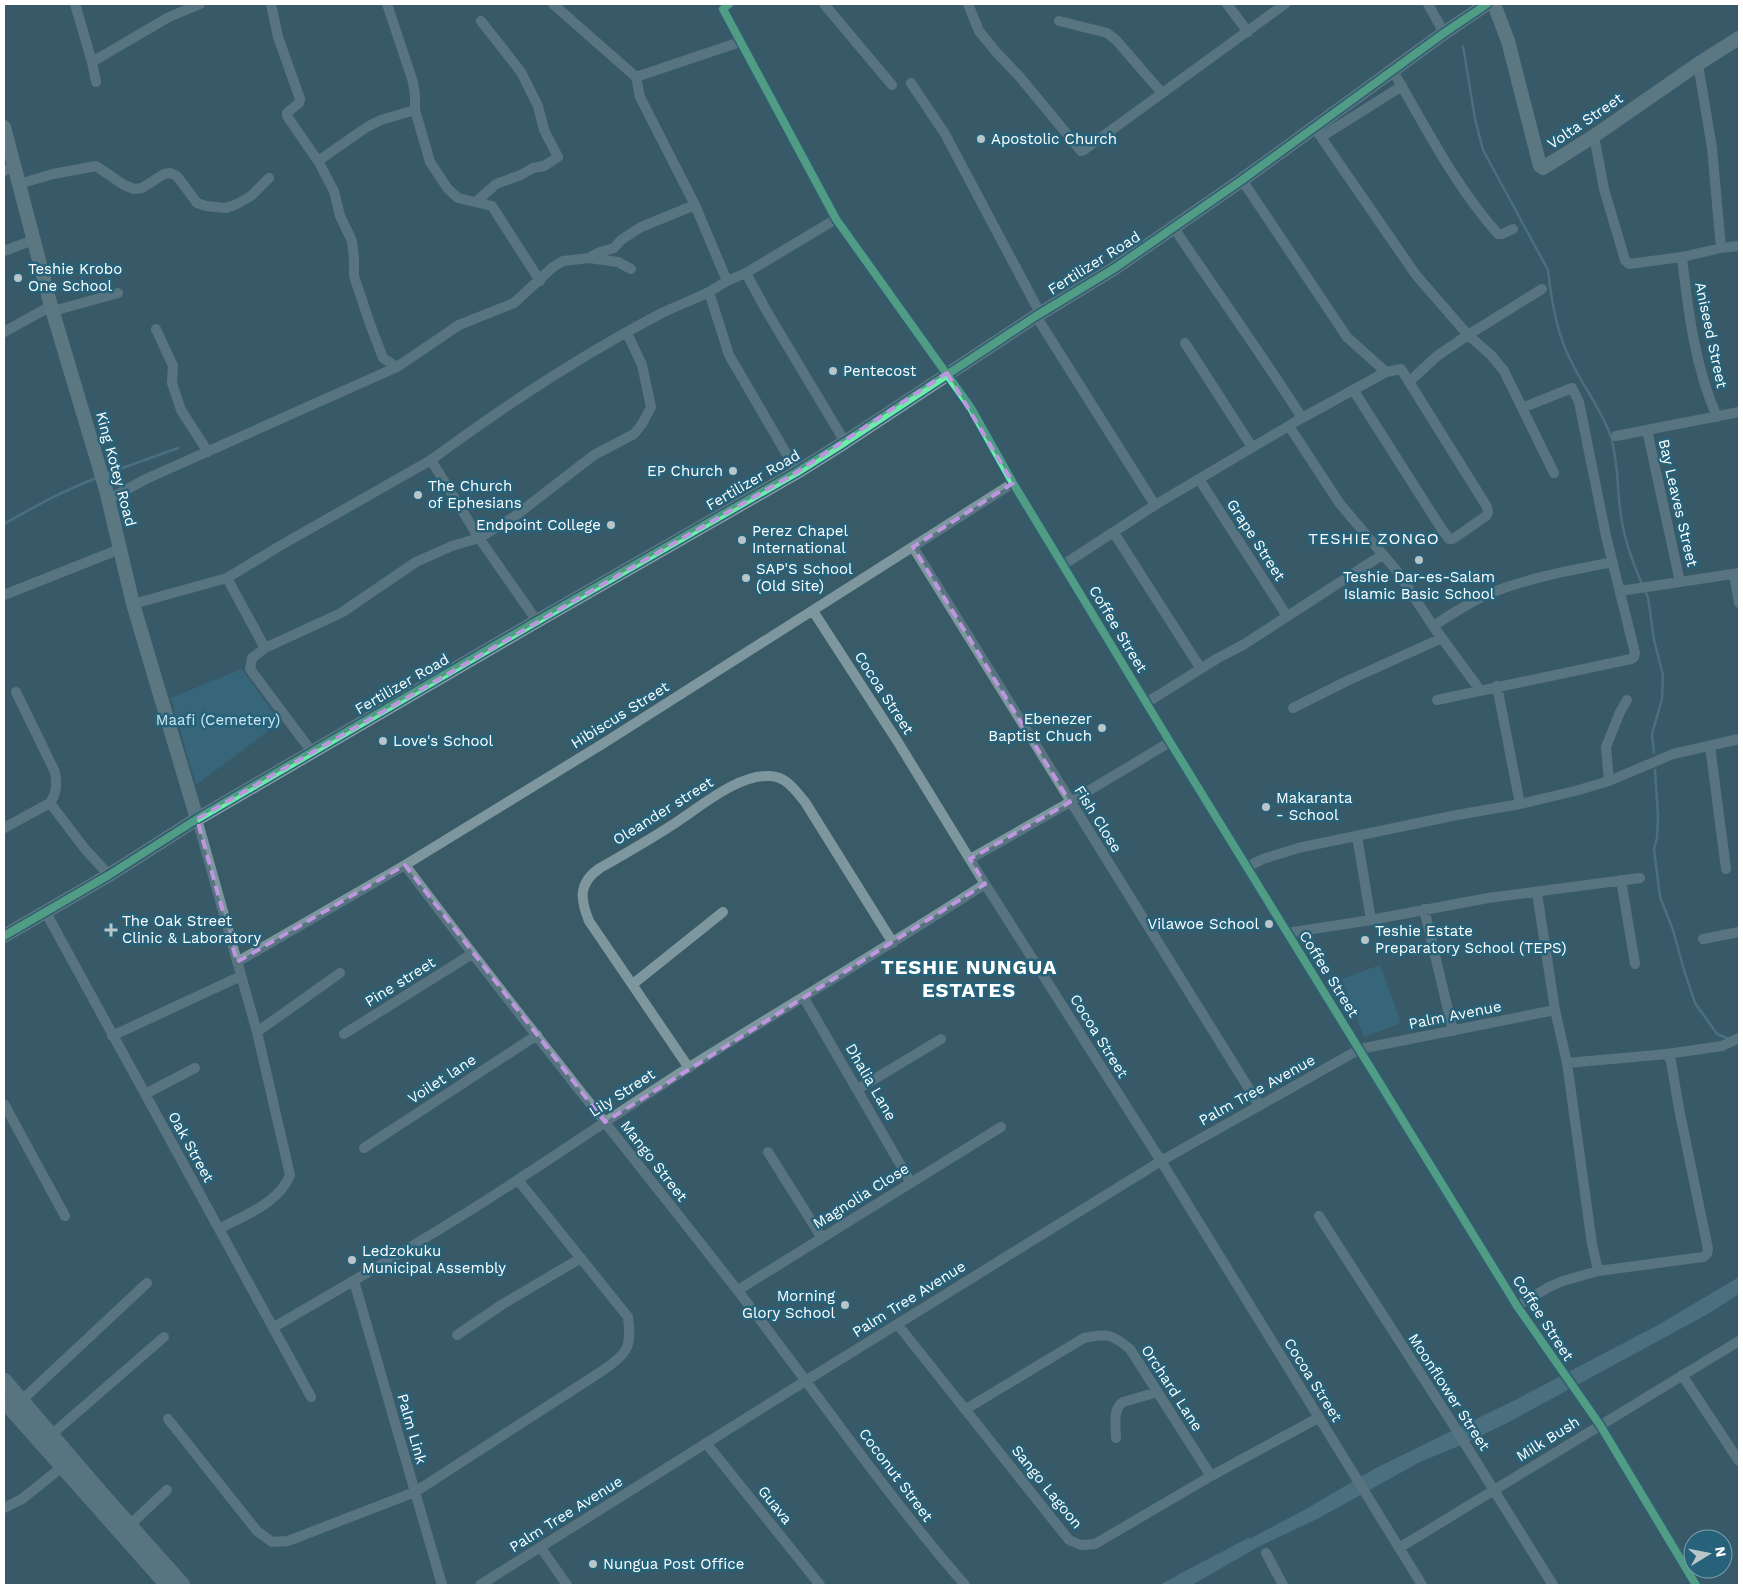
<svg xmlns="http://www.w3.org/2000/svg" width="1743" height="1589" viewBox="0 0 1743 1589" font-family="'Work Sans',sans-serif">
<style>
.green{fill:#377790}
.water{fill:#5f8a9a}
.lines{fill:none;stroke-linecap:round;stroke-linejoin:round}
.stream{stroke:#5f8a9a;stroke-width:2.5}
.street{stroke:#7e969e;stroke-width:10}
.secondary{stroke:#859ba3;stroke-width:14}
.primary{stroke:#7c949d;stroke-width:15}
.cycleway-casing{stroke:#26627a;stroke-width:11}
.cycleway{stroke:#6deda7;stroke-width:8}
.marked{fill:none;stroke:#bd96df;stroke-width:4;stroke-dasharray:10 6;stroke-linejoin:round}
.poi-dot{fill:#bac5ca;stroke:#26627a;stroke-width:2}
.labels{text-anchor:middle;dominant-baseline:central;stroke-width:5;stroke-linejoin:round;paint-order:stroke}
.street-label{font-size:15px;fill:#fff;stroke:#26627a}
.poi-label{font-size:15px;fill:#fff;stroke:#26627a;text-anchor:start}
.park-label{font-size:15px;fill:#cce9f3;stroke:#26627a}
.neighbourhood-label{font-size:16px;letter-spacing:1px;fill:#fff;stroke:#26627a}
.district-label{font-size:20px;font-weight:bold;letter-spacing:1px;fill:#fff;stroke:#26627a}
</style>
<rect width="100%" height="100%" fill="#395a67"/>
<!-- green -->
<path class="green" d="M242 669 280 722 196 785 171 698Z
M1380 965 1401 1023 1364 1037 1342 979Z"/>
<!-- water -->
<path class="water" d="M1739 1277V1294L1706 1315 1509 1422 1466 1443 1420 1462 1319 1518 1258 1547 1192 1585H1159L1223 1553 1306 1509 1376 1468 1515 1400 1658 1325Z"/>
<g class="lines">
<!-- stream -->
<path class="stream" d="M1463 46 1475 119 1483 150 1548 270C1551 298 1557 334 1570 359 1582 385 1601 408 1611 437 1618 461 1617 484 1620 509 1623 535 1632 562 1643 586
M106 474 178 448
M4 524C34 507 64 490 97 478
M1645 591 1648 597 1654 640 1663 675 1662 699 1652 734 1654 753
M1655 770 1658 816 1657 838 1654 849 1660 897 1673 930 1684 970 1695 1003 1717 1034 1729 1039
M1178 1576 1249 1539"/>
<!-- street -->
<path class="street" d="M75 4 92 62 96 82
M271 4 278 37 300 99 299 103 287 113V116L318 161 334 191 340 216 352 241 354 258V276L370 324 383 358 397 367
M387 4 413 82 415 96V110L430 162 448 189 458 198 492 206 540 281
M553 4 636 77 740 42
M729 4 723 9 836 219 971 408 1013 483 1170 742 1517 1306 1600 1425 1696 1585
M824 4 892 85
M968 4 979 31 997 53 1019 76 1081 151 1084 150 1285 4
M1227 4 1248 32
M1428 4 1444 33
M1059 21 1107 33 1116 40 1162 93
M92 62 169 17 200 4
M1698 64 1712 148 1721 248
M1393 71C1425 126 1455 186 1498 234H1502L1513 229
M636 77 640 97 695 205 727 281
M911 83 945 134 1040 313
M1314 127 1416 275 1468 335 1491 355 1504 371 1554 473
M1594 136 1604 189 1625 260 1629 264 1682 257 1721 248 1739 246
M1321 137 1402 86
M318 161 367 127 381 120 415 110
M4 171 15 166
M1242 180 1347 337 1386 372 1302 418
M19 184 53 174 96 166 124 185 134 189 142 188 164 174 170 173 177 176 197 203 206 206 226 208 237 204 251 196 269 178
M476 202 496 184 521 175 533 168 544 166 558 157 544 130 538 106 521 72 481 21
M836 219 746 273 766 310 845 442
M4 251 33 240
M1682 257C1688 311 1695 367 1717 417
M589 258 600 252 614 248 621 240 641 227 695 205
M746 273 727 281 709 292 729 355 797 472
M53 311 118 293
M1036 316 1155 505 1063 565
M156 329 173 366 172 383 181 410 208 452
M4 332 51 306
M1185 343 1252 447
M1409 382 1437 356 1468 335 1542 289
M1354 391 1441 528 1449 539H1453L1486 516 1488 512 1487 507 1401 369 1386 372
M1289 426 1340 504 1397 571 1433 626 1480 690
M1647 430 1680 582
M1616 436 1739 412
M1199 479 1287 616
M109 499 146 479 397 367 459 325 514 303 553 267 563 261 589 258 618 262 631 269
M1155 505 1302 418C1261 353 1216 291 1174 228
M1114 533 1201 669
M913 547 1259 1105
M1734 574 1739 603
M227 578 265 648
M1620 591 1739 573
M4 595 120 549
M133 604 227 578 278 547 431 460
M813 611 896 739 985 884 1161 1161 1422 1585
M537 621 479 538 431 460C504 406 580 356 660 314 676 306 693 300 709 292
M1433 626C1452 614 1472 600 1493 592 1532 577 1572 570 1613 562
M1497 686 1520 804
M16 692 55 772C57 785 57 792 50 803L85 849 109 875
M1437 700 1631 659 1634 657 1635 653 1606 536 1579 402 1572 388 1522 408
M1146 703 1218 658 1243 645 1382 555
M1293 708 1349 680 1442 638
M1710 746 1726 869
M312 752 250 669 252 658 265 648 341 613 416 562 452 546 479 538 515 516 594 455 634 434 642 424 651 407 642 365 627 333
M1609 781 1606 747 1620 712 1627 700
M197 819 257 1032 290 1175C279 1203 245 1215 219 1229
M4 828 50 803
M1357 836 1371 920
M970 859 1070 802 1170 742
M405 865C513 1009 627 1149 738 1291 814 1389 884 1492 965 1585
M1247 867 1263 859 1298 848 1457 815 1520 804 1575 791 1609 781 1673 754 1739 739
M1621 880 1635 964
M1537 893 1555 1010 1567 1063
M1424 909 1453 1031
M45 911 311 1397
M1287 933 1371 920 1488 898 1640 878
M1703 939 1739 932
M237 962 405 865 604 743 1013 483
M633 984 723 912
M804 998 911 1183
M257 1032 340 973
M344 1034 472 954
M112 1036 241 976
M1667 1054 1671 1061 1679 1109 1708 1249 1707 1254 1703 1257 1598 1271 1592 1244 1567 1063 1667 1054 1722 1046 1739 1038
M689 1068 589 921C580 899 578 883 600 868 623 855 646 842 669 827 697 810 736 774 770 776 787 777 795 790 805 802L893 943
M858 1089 941 1039
M145 1094 195 1068
M4 1104 65 1216
M364 1148 537 1035
M768 1152 822 1238
M1319 1216 1449 1418 1553 1585
M354 1281 442 1585
M738 1290 1001 1127
M1517 1306 1549 1287 1563 1281 1598 1271
M898 1325 1069 1540 1081 1545 1095 1544 1211 1476 1318 1418
M274 1327C357 1279 440 1231 519 1179 576 1142 631 1104 688 1068 787 1006 887 947 985 884
M457 1335 503 1304 581 1258
M1682 1375 1739 1461
M22 1400 147 1283
M966 1409 1084 1338C1107 1333 1112 1334 1130 1349L1211 1476
M168 1419 257 1531 272 1542 288 1541 415 1492 602 1371C627 1353 632 1349 628 1317L518 1180
M51 1435 164 1337
M1116 1438C1116 1427 1112 1409 1123 1402L1158 1392
M706 1443 820 1585
M4 1508 22 1499 62 1467
M130 1525 167 1490
M541 1548 567 1585
M1399 1548 1739 1341
M1266 1553 1283 1585
M480 1585 807 1380 1161 1161 1360 1049 1555 1010"/>
<!-- secondary -->
<path class="secondary" d="M1494 4 1508 41 1540 166 1543 168 1594 136 1698 64 1739 38
M4 127 51 306 106 490 133 604 197 819
M4 936 109 875 197 819 537 621 797 472 845 442 1036 316 1115 268 1242 180 1444 33 1487 4"/>
<!-- primary -->
<path class="primary" d="M4 1380 102 1494 183 1585
M4 1401 167 1585"/>
<!-- cycleway casing -->
<g class="cycleway-casing">
<path id="cycleway" d="M729 4 723 9 836 219 971 408 1013 483 1170 742 1517 1306 1600 1425 1696 1585
M4 936 109 875 197 819 537 621 797 472 845 442 1036 316 1115 268 1242 180 1444 33 1487 4"/>
</g>
<!-- cycleway -->
<use href="#cycleway" class="cycleway"/>
</g>
<!-- marked area -->
<path d="M0 0H1743V1589H0ZM947 373 1013 483 913 547 1070 802 970 859 985 884 605 1122 405 865 237 962 197 819 797 472Z" fill="#395a67" fill-opacity=".55" fill-rule="evenodd"/>
<path class="marked" d="M947 373 1013 483 913 547 1070 802 970 859 985 884 605 1122 405 865 237 962 197 819 797 472Z"/>
<!-- markers -->
<g class="poi-dot">
<circle cx="981" cy="139" r="5"/>
<circle cx="18" cy="278" r="5"/>
<circle cx="833" cy="371" r="5"/>
<circle cx="733" cy="471" r="5"/>
<circle cx="418" cy="495" r="5"/>
<circle cx="611" cy="525" r="5"/>
<circle cx="742" cy="540" r="5"/>
<circle cx="1419" cy="560" r="5"/>
<circle cx="746" cy="578" r="5"/>
<circle cx="1102" cy="728" r="5"/>
<circle cx="383" cy="741" r="5"/>
<circle cx="1266" cy="807" r="5"/>
<circle cx="1269" cy="924" r="5"/>
<path d="M108.5 922.5h5v5h5v5h-5v5h-5v-5h-5v-5h5z"/>
<circle cx="1365" cy="940" r="5"/>
<circle cx="352" cy="1260" r="5"/>
<circle cx="845" cy="1305" r="5"/>
<circle cx="593" cy="1564" r="5"/>
</g>
<g class="labels">
<!-- street labels -->
<g class="street-label">
<text transform="translate(1585 121) rotate(-34)">Volta Street</text>
<text transform="translate(1094 263) rotate(-32)">Fertilizer Road</text>
<text transform="translate(1711 335) rotate(78)">Aniseed Street</text>
<text transform="translate(116 469) rotate(75)">King Kotey Road</text>
<text transform="translate(753 480) rotate(-30)">Fertilizer Road</text>
<text transform="translate(1678 503) rotate(77)">Bay Leaves Street</text>
<text transform="translate(1256 540) rotate(57)">Grape Street</text>
<text transform="translate(1118 629) rotate(59)">Coffee Street</text>
<text transform="translate(402 684) rotate(-30)">Fertilizer Road</text>
<text transform="translate(884 693) rotate(57)">Cocoa Street</text>
<text transform="translate(620 715) rotate(-32)">Hibiscus Street</text>
<text transform="translate(663 811) rotate(-32)">Oleander street</text>
<text transform="translate(1098 819) rotate(58)">Fish Close</text>
<text transform="translate(1329 974) rotate(58)">Coffee Street</text>
<text transform="translate(400 982) rotate(-32)">Pine street</text>
<text transform="translate(1455 1015) rotate(-11)">Palm Avenue</text>
<text transform="translate(1099 1036) rotate(58)">Cocoa Street</text>
<text transform="translate(442 1079) rotate(-33)">Voilet lane</text>
<text transform="translate(871 1082) rotate(60)">Dhalia Lane</text>
<text transform="translate(1257 1090) rotate(-29)">Palm Tree Avenue</text>
<text transform="translate(622 1093) rotate(-33)">Lily Street</text>
<text transform="translate(191 1147) rotate(61)">Oak Street</text>
<text transform="translate(654 1161) rotate(52)">Mango Street</text>
<text transform="translate(861 1196) rotate(-32)">Magnolia Close</text>
<text transform="translate(909 1299) rotate(-32)">Palm Tree Avenue</text>
<text transform="translate(1543 1318) rotate(57)">Coffee Street</text>
<text transform="translate(1313 1380) rotate(58)">Cocoa Street</text>
<text transform="translate(1172 1388) rotate(57)">Orchard Lane</text>
<text transform="translate(1449 1392) rotate(57)">Moonflower Street</text>
<text transform="translate(412 1429) rotate(74)">Palm Link</text>
<text transform="translate(1548 1439) rotate(-32)">Milk Bush</text>
<text transform="translate(896 1475) rotate(53)">Coconut Street</text>
<text transform="translate(1047 1487) rotate(51)">Sango Lagoon</text>
<text transform="translate(775 1505) rotate(51)">Guava</text>
<text transform="translate(566 1514) rotate(-32)">Palm Tree Avenue</text>
</g>
<!-- poi labels -->
<g class="poi-label">
<text x="991" y="139">Apostolic Church</text>
<text x="28" y="269">Teshie Krobo<tspan x="28" dy="17">One School</tspan></text>
<text x="843" y="371">Pentecost</text>
<text x="723" y="471" text-anchor="end">EP Church</text>
<text x="428" y="486">The Church<tspan x="428" dy="17">of Ephesians</tspan></text>
<text x="601" y="525" text-anchor="end">Endpoint College</text>
<text x="752" y="531">Perez Chapel<tspan x="752" dy="17">International</tspan></text>
<text x="756" y="569">SAP'S School<tspan x="756" dy="17">(Old Site)</tspan></text>
<text x="1419" y="577" text-anchor="middle">Teshie Dar-es-Salam<tspan x="1419" dy="17">Islamic Basic School</tspan></text>
<text x="1092" y="719" text-anchor="end">Ebenezer<tspan x="1092" dy="17">Baptist Chuch</tspan></text>
<text x="393" y="741">Love's School</text>
<text x="1276" y="798">Makaranta<tspan x="1276" dy="17">- School</tspan></text>
<text x="122" y="921">The Oak Street<tspan x="122" dy="17">Clinic &amp; Laboratory</tspan></text>
<text x="1259" y="924" text-anchor="end">Vilawoe School</text>
<text x="1375" y="931">Teshie Estate<tspan x="1375" dy="17">Preparatory School (TEPS)</tspan></text>
<text x="362" y="1251">Ledzokuku<tspan x="362" dy="17">Municipal Assembly</tspan></text>
<text x="835" y="1296" text-anchor="end">Morning<tspan x="835" dy="17">Glory School</tspan></text>
<text x="603" y="1564">Nungua Post Office</text>
</g>
<!-- park labels -->
<g class="park-label">
<text x="218" y="720">Maafi (Cemetery)</text>
</g>
<!-- neighbourhood labels -->
<g class="neighbourhood-label">
<text x="1374" y="538">TESHIE ZONGO</text>
</g>
<!-- district labels -->
<g class="district-label">
<text x="969" y="967">TESHIE NUNGUA<tspan x="969" dy="23">ESTATES</tspan></text>
</g>
</g>
<!-- border -->
<rect width="1743" height="1589" fill="none" stroke="#ffffff" stroke-width="10"/>
<!-- north arrow -->
<g transform="translate(1708 1554) rotate(80)"><circle r="24" fill="#26627a" stroke="#7da1af"/>
<path d="M0-4L9 19L0 12L-9 19Z" fill="#bac5ca"/>
<text y="-8" font-size="14" font-weight="bold" text-anchor="middle" fill="#ffffff">N</text>
</g>
</svg>
